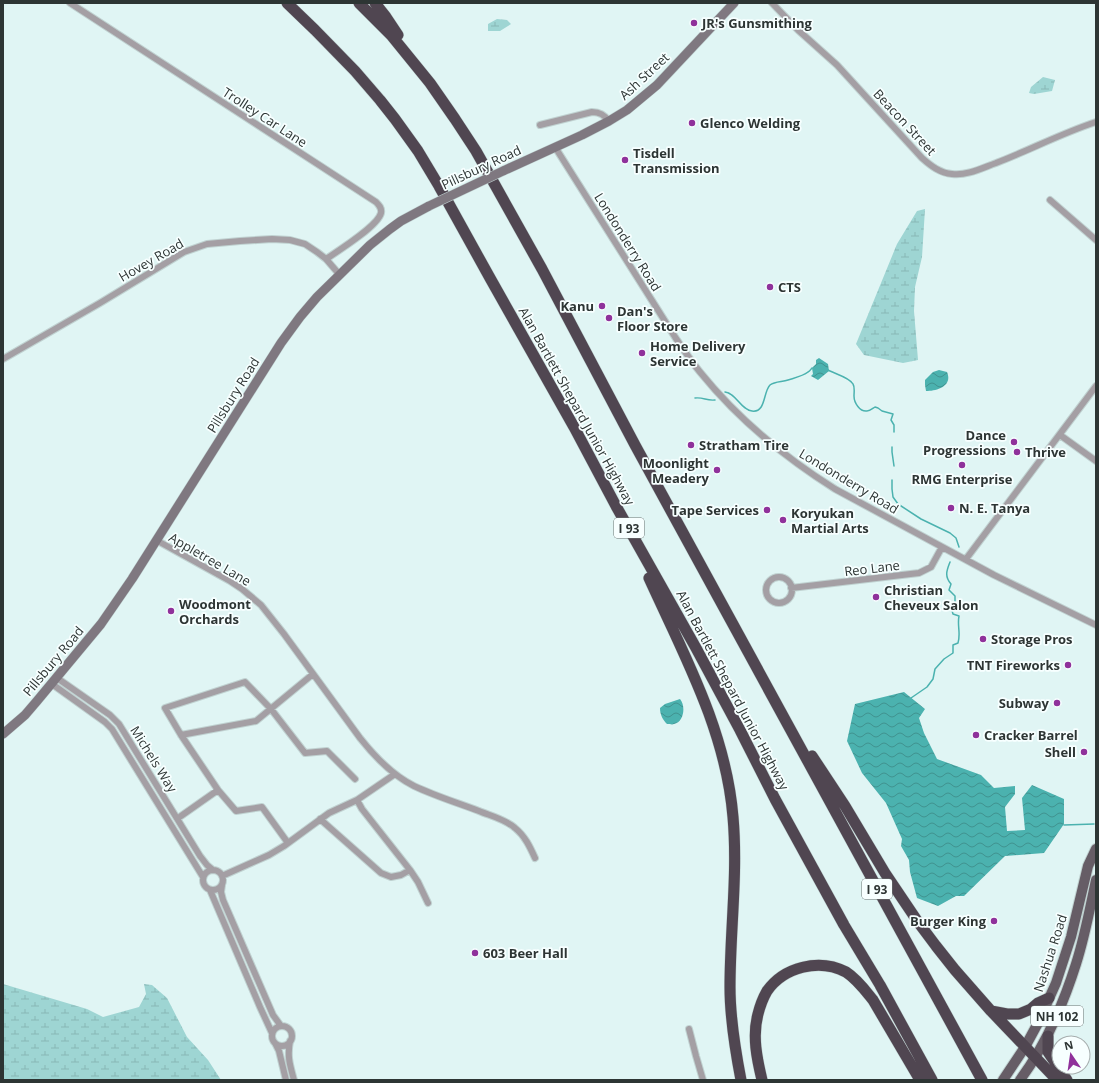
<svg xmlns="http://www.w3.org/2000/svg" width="1099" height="1083" viewBox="0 0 1099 1083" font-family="'Open Sans',sans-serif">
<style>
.wetland{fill:url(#wetland-marsh)}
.water{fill:url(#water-waves)}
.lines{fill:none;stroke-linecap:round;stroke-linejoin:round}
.stream{stroke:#4bb2af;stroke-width:1.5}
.street-casing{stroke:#c0d2d1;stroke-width:8}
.secondary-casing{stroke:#c0d2d1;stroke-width:10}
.primary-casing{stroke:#c0d2d1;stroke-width:12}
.highway-casing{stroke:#c0d2d1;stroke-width:12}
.street{stroke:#a49fa4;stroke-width:6}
.secondary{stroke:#7f7880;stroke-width:9}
.primary{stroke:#665d66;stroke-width:10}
.highway{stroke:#504651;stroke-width:11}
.secondary-bridge-casing{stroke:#c0d2d1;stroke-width:10;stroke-linecap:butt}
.secondary-bridge{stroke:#7f7880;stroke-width:9}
.poi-dot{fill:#8f319b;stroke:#f7ffff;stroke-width:1.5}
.labels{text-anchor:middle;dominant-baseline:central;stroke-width:3.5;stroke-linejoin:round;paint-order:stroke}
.shield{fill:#f7ffff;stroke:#6a7271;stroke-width:1}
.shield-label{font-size:12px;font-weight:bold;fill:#2d3534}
.poi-label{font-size:13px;font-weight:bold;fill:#2d3534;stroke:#f7ffff;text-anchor:start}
.street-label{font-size:13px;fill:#2d3534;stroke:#f7ffff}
</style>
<defs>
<pattern id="wetland-marsh" width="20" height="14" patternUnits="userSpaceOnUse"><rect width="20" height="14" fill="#9ed5d3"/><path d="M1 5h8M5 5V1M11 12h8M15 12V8" fill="none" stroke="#88b7b6"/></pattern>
<pattern id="water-waves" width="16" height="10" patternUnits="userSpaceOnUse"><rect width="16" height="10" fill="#4bb2af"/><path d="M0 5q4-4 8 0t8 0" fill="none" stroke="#3f928f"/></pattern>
</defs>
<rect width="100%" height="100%" fill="#e0f5f4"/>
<!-- wetland -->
<path class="wetland" d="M497 19 507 20 511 24 500 31H488V24Z
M1043 77 1055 80 1052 91 1034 94 1029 93 1031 87Z
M925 209 922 257 915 287 914 311 918 360 903 363 864 355 856 344 897 244 917 211Z
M3 984 87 1009 103 1017 139 1007 146 994 144 984 152 985 167 998 187 1037 208 1060 221 1080H3Z"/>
<!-- water -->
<path class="water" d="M819 358 828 364 829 371 818 380 811 376 813 374 812 368 816 364V360Z
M939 370 947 372C953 386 937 391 926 391L925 385V380L933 372Z
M904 692 925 709 919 718 924 733 937 759 981 775 994 788 1015 786V794L1005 807 1007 831 1025 830 1022 798 1032 785 1064 799V824L1044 853 1005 856 964 896H956L938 906 917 898 910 872 909 860 901 846 902 839 886 803 862 773 847 741 855 704Z
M680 699C686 706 684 722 674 724 672 725 670 724 667 724 663 720 660 715 660 708L665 704Z"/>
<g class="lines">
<!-- stream -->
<path class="stream" d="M828 370C835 374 849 377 853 384 855 387 854 392 854 396 854 403 860 412 867 411 870 411 872 409 875 407L878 408 882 411 893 414 891 420 894 425V432
M725 392C736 393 741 410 752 411 766 413 763 392 770 385 775 381 782 382 788 380 794 378 803 376 808 372 810 371 811 369 812 368
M695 398C704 397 706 401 715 400
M892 447V452L894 466
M892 480V489L893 497 898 504 921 519 950 533 956 538 959 547
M911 698 927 687 933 679 935 669 944 659 953 653V645L958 643C961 633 957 626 959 616L953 614 951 607 955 602V596L949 590 951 584C944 576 947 570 950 562
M1064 825 1094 824"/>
<!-- street casing -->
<g class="street-casing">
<path id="street" d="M70 3 376 202C379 205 382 208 381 213 378 226 338 251 326 259
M772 3 798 30 837 65 922 158C931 166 940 173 952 174 967 176 982 168 996 163 1030 150 1062 133 1096 122
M540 125 592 112C600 112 604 115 609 121
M555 147 675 337C683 349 691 361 700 372 738 419 784 457 835 489L994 575 1096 625
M1050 200 1096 240
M3 359 100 303 184 252 207 244 240 241 272 239 290 240 305 244 317 252 326 259 339 274
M1060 435 1096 461
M156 540 230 581 242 589 261 605 284 634 360 738C375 757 392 775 414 786 435 796 458 803 479 811 491 816 505 819 515 828 525 836 530 847 535 858
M966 559 1096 386
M766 590a13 13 0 1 1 26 0a13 13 0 1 1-26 0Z
M791 588 919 573 931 567 942 547
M57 678 110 715 119 724 200 856 207 865 213 870
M52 684 105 722 112 729 203 877
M181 735 256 721 313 674
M357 800 362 809 410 870 418 882 428 903
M181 816 218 790
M320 819 381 873 391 877 401 875 410 870
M288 843 262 807 236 811 218 790 181 735 165 708 245 682 271 709 305 753 327 751 355 779
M203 880a10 10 0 1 1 20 0a10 10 0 1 1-20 0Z
M222 876 269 855 284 846 329 813 357 800 395 774
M222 885 221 892 223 900 273 1015 281 1026
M210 890 260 1007 272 1033
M272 1036a10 10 0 1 1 20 0a10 10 0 1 1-20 0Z
M689 1029 696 1056 703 1080
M290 1041C287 1057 290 1065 294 1080
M275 1043 279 1051 286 1080"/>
</g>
<!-- secondary casing -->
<g class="secondary-casing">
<path id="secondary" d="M503 171 582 135 609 121 627 110 657 85 734 3
M3 734 25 715 37 701 101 624 132 579 281 343 300 317 317 297 370 245 390 229 401 221 429 206"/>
</g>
<!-- primary casing -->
<g class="primary-casing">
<path id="primary" d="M1003 1080 1025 1047 1038 1023 1056 983 1071 937 1088 866 1096 849
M1020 1080C1046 1045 1063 1005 1076 964 1085 936 1090 908 1096 880"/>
</g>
<!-- highway casing -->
<g class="highway-casing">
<path id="highway" d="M287 3 315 30 355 71 380 100 395 119 418 151 439 186 490 278 574 427 616 506 696 648 740 730 775 799 844 925 880 985 932 1080
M359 3 391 35 430 83 455 119 476 151 542 269 635 445 982 1080
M375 3 386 17 398 35
M649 578C684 655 726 731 733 817 738 874 730 930 730 987 730 1018 735 1049 741 1080
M812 756 845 806 885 873 918 922 936 946 955 970 991 1011 1057 1080
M991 1011 1007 1014H1019L1031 1009 1038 1003 1049 998
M1048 1036V1052L1067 1080
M762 1080C757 1059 752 1036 758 1014 760 1006 763 998 767 991 784 967 819 958 846 972 857 979 865 990 873 1000L920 1080"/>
</g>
<!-- street -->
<use href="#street" class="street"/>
<!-- secondary -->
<use href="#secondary" class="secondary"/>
<!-- primary -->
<use href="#primary" class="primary"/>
<!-- highway -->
<use href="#highway" class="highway"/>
<!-- secondary-bridge casing -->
<g class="secondary-bridge-casing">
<path id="secondary-bridge" d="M429 206 503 171"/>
</g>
<!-- secondary-bridge -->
<use href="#secondary-bridge" class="secondary-bridge"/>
</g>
<!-- markers -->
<g class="poi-dot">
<circle cx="694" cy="23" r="4"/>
<circle cx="692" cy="123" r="4"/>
<circle cx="625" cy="160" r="4"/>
<circle cx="770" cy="287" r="4"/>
<circle cx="602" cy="306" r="4"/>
<circle cx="609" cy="318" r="4"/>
<circle cx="642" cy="353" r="4"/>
<circle cx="1014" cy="442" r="4"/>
<circle cx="691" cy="445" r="4"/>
<circle cx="1017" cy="452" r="4"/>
<circle cx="962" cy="465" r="4"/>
<circle cx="717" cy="470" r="4"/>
<circle cx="951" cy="508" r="4"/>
<circle cx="767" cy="510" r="4"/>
<circle cx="783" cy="520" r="4"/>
<circle cx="876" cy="597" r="4"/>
<circle cx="171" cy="611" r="4"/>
<circle cx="983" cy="639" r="4"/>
<circle cx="1068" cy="665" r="4"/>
<circle cx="1057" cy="703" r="4"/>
<circle cx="976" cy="735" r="4"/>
<circle cx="1084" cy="752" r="4"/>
<circle cx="994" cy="921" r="4"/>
<circle cx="475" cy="953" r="4"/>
</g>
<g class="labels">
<!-- shield labels -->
<g class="shield">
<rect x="614" y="518" width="30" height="20" rx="3"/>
<rect x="862" y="879" width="30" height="20" rx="3"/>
<rect x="1031" y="1006" width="52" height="20" rx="3"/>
</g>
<g class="shield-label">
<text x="629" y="528">I 93</text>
<text x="877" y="889">I 93</text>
<text x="1057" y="1016">NH 102</text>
</g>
<!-- poi labels -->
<g class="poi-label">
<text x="702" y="23">JR's Gunsmithing</text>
<text x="700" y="123">Glenco Welding</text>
<text x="633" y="153">Tisdell<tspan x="633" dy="15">Transmission</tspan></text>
<text x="778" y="287">CTS</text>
<text x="594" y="306" text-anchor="end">Kanu</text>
<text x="617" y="311">Dan's<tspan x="617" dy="15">Floor Store</tspan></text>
<text x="650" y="346">Home Delivery<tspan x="650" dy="15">Service</tspan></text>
<text x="1006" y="435" text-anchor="end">Dance<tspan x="1006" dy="15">Progressions</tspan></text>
<text x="699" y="445">Stratham Tire</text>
<text x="1025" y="452">Thrive</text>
<text x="709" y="463" text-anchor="end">Moonlight<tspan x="709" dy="15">Meadery</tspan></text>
<text x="962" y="479" text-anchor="middle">RMG Enterprise</text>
<text x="959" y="508">N. E. Tanya</text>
<text x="759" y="510" text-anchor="end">Tape Services</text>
<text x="791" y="513">Koryukan<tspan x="791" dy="15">Martial Arts</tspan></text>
<text x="884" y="590">Christian<tspan x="884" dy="15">Cheveux Salon</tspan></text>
<text x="179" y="604">Woodmont<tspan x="179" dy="15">Orchards</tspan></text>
<text x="991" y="639">Storage Pros</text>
<text x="1060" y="665" text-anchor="end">TNT Fireworks</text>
<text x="1049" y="703" text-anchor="end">Subway</text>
<text x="984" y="735">Cracker Barrel</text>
<text x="1076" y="752" text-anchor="end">Shell</text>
<text x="986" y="921" text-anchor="end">Burger King</text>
<text x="483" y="953">603 Beer Hall</text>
</g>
<!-- street labels -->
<g class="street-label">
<text transform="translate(644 76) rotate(-43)">Ash Street</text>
<text transform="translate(265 117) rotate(33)">Trolley Car Lane</text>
<text transform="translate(905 122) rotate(47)">Beacon Street</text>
<text transform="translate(481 167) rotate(-25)">Pillsbury Road</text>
<text transform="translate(628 242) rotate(58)">Londonderry Road</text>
<text transform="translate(151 260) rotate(-30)">Hovey Road</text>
<text transform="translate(233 395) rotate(-58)">Pillsbury Road</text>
<text transform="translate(577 406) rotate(61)">Alan Bartlett Shepard Junior Highway</text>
<text transform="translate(849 481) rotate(31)">Londonderry Road</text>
<text transform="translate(210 559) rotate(30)">Appletree Lane</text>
<text transform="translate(872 568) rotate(-7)">Reo Lane</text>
<text transform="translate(53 661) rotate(-50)">Pillsbury Road</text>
<text transform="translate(733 690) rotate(62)">Alan Bartlett Shepard Junior Highway</text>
<text transform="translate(154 759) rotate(58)">Michels Way</text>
<text transform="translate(1050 953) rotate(-72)">Nashua Road</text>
</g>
</g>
<!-- border -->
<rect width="1099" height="1083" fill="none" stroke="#2d3534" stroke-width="8"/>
<!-- north arrow -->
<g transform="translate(1071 1055) rotate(347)"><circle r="19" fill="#f7ffff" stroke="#a6aeae"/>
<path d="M0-3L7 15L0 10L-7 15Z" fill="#8f319b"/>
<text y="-6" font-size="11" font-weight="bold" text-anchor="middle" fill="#2d3534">N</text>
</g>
</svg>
